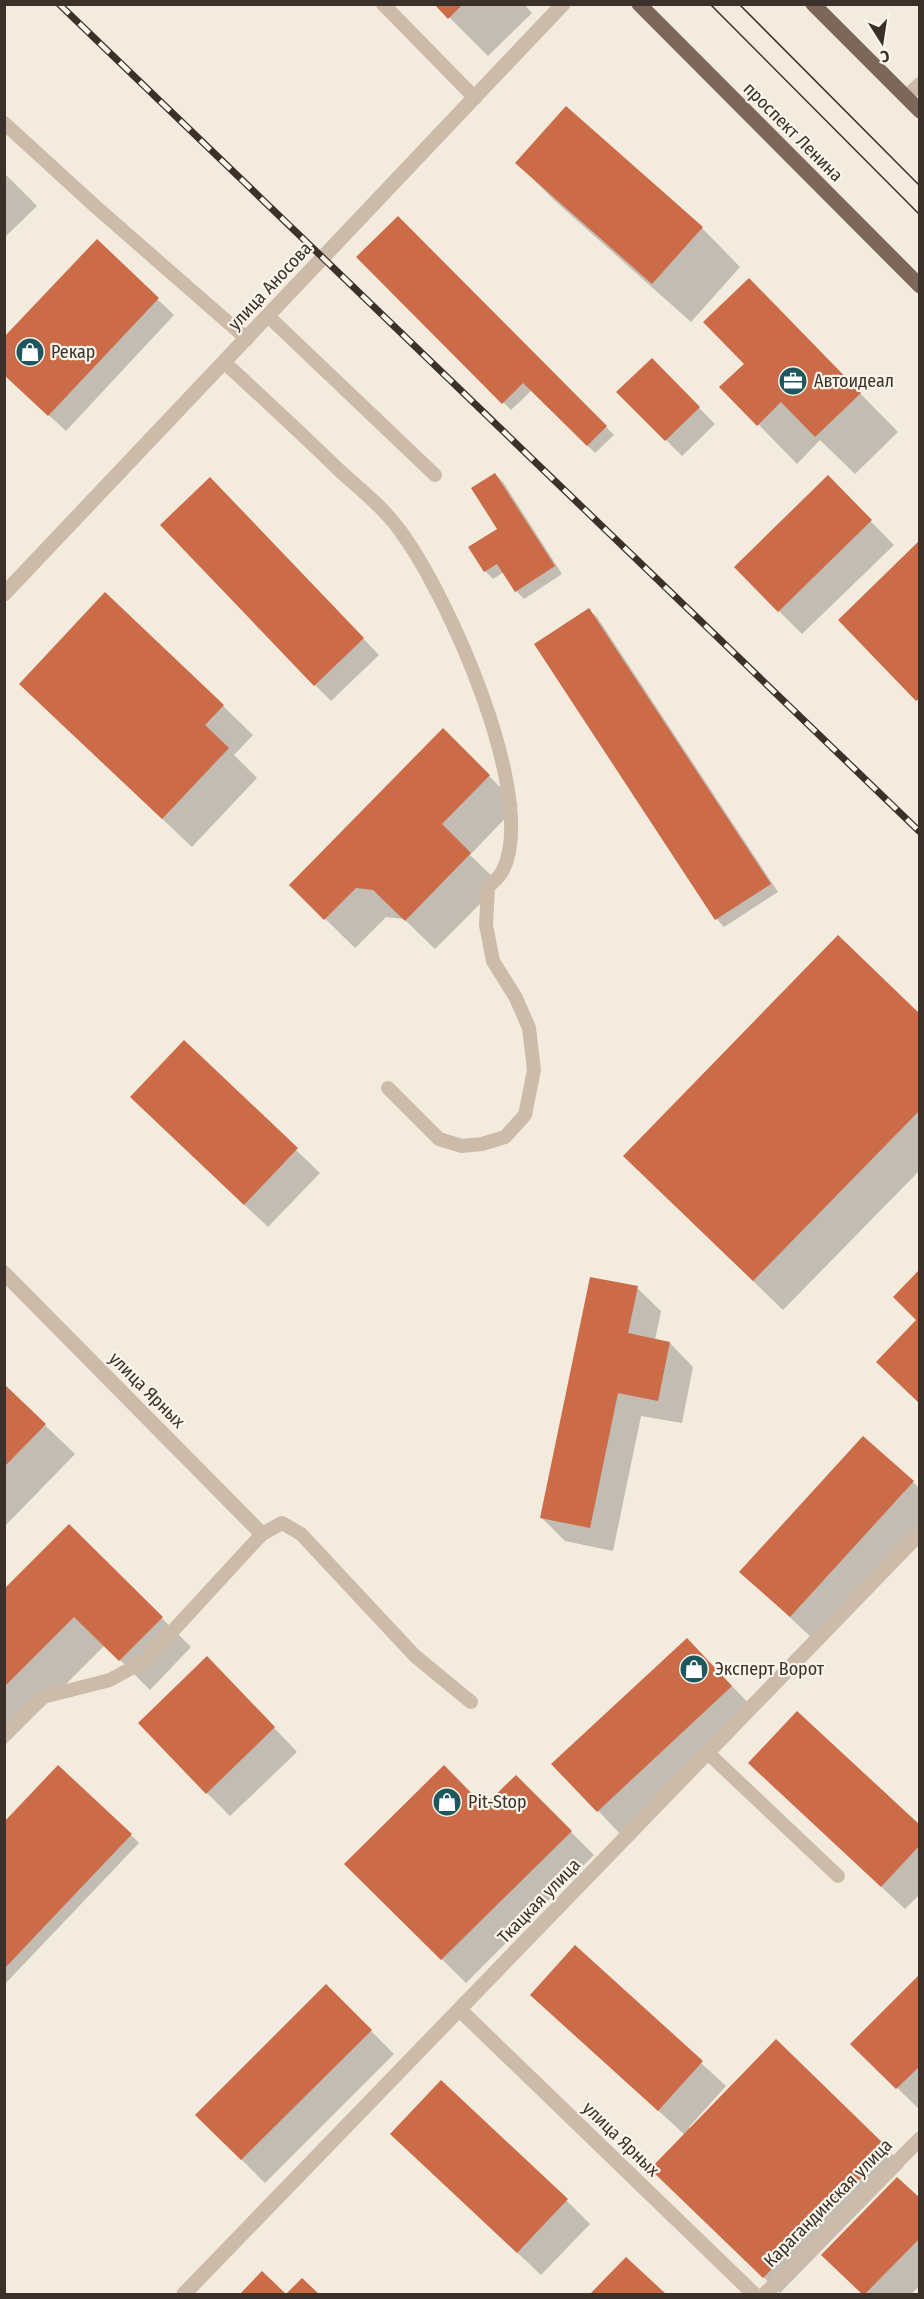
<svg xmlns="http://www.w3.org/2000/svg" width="924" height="2299" viewBox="0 0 924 2299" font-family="'Fira Sans Condensed',sans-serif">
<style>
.shadow{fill:#0003}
.building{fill:#cb6b47}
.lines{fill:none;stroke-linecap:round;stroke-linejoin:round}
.lane{stroke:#cdbbaa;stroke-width:14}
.street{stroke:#cdbbaa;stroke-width:15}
.primary{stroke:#7d675b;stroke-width:15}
.tram{stroke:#3b302a;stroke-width:1.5}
.rail-casing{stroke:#3b302a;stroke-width:7}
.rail{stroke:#fbf5ec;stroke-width:4.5;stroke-dasharray:14;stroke-linecap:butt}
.labels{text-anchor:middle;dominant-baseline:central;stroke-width:4.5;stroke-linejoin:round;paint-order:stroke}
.street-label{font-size:18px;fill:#3b302a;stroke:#fbf5ec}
.poi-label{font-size:18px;fill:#3b302a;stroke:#fbf5ec;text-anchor:start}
</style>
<rect width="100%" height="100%" fill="#f4ebdf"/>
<!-- shadow -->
<path class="shadow" d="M436 4H524L532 13 488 56Z
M517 163 702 228 740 267 691 322 555 201Z
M4 173 37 206 4 238Z
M398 218 614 435 595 453 532 390 511 410 358 257Z
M97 242 174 315 66 431 4 374Z
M787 319 898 432 855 474 820 440 797 464 722 387Z
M652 360 715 424 682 456 618 392Z
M495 474 503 482 562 574 524 599 516 591 504 572 493 579 485 571 500 529Z
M828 478 894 545 802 634 779 611Z
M226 495 379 655 331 701 315 685Z
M589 610 597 617 778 892 724 927 717 919 536 645Z
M223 706 253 735 234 755 257 778 192 847 50 713Z
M489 776 518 805 470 855 500 884 435 949 404 919 386 917 355 948 291 885Z
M920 1016V1170L783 1310 655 1186Z
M184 1043 320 1173 268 1227 155 1120Z
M637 1288 661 1311 655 1340 670 1343 693 1367 682 1423 641 1416 613 1551 565 1541 542 1518Z
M4 1386 75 1454 4 1527Z
M913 1482 920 1489V1524L814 1640 742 1572Z
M69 1526 191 1647 150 1690 105 1645 4 1746V1591Z
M710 1663 755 1710 621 1835 554 1764Z
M231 1682 297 1752 230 1816 207 1793Z
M516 1777 594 1855 466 1983 346 1864 484 1809Z
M774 1786 920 1827V1894L905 1909Z
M4 1825 131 1835 139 1843 4 1985Z
M575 1947 726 2086 689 2127 690 2129 776 2041 904 2166 780 2293 668 2185 685 2135 532 1995Z
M920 1976V2110L852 2044Z
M326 1986 394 2054 265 2183 197 2115Z
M416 2157 566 2200 590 2224 541 2275Z
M920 2200V2286L911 2294H863L823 2255Z
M626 2259 663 2294H592Z
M262 2273 285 2294H242Z"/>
<!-- building -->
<path class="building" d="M434 4H463L448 19Z
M566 106 703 227 652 284 515 163Z
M398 216 607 426 587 446 523 383 502 404 356 257Z
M97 239 159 298 48 416 4 375V337Z
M749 278 861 393 815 437 781 402 757 426 719 387 744 364 703 322Z
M652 358 700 407 665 441 616 392Z
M495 473 555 566 515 592 497 564 484 572 468 547 497 529 471 488Z
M828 475 872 520 778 612 734 567Z
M210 477 364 638 314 686 160 525Z
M920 540V698L916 701 838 620Z
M105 592 224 705 205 725 229 748 162 819 19 684Z
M589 608 771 884 715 920 534 644Z
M443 728 490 775 442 824 471 853 405 921 373 890 356 888 324 920 289 885Z
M838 935 920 1014V1110L753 1281 623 1156Z
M184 1040 298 1148 244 1205 130 1097Z
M920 1269V1404L876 1362 916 1320 893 1297Z
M590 1277 638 1286 628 1333 670 1342 658 1401 618 1393 590 1528 540 1518Z
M4 1384 46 1424 4 1467Z
M863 1436 914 1481 790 1617 739 1572Z
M69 1524 163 1617 119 1661 74 1617 4 1687V1589Z
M687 1638 732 1686 597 1812 551 1764Z
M207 1656 275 1727 206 1794 138 1723Z
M797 1711 920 1825V1845L881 1887 748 1763Z
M58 1765 132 1834 4 1969V1822Z
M444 1765 484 1806 516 1775 572 1831 441 1960 344 1864Z
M575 1945 703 2061 658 2111 530 1995Z
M920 1974V2066L896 2089 850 2044Z
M326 1984 372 2030 241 2160 195 2115Z
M776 2039 889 2149 763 2278 650 2169Z
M441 2080 568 2199 517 2253 390 2134Z
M897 2177 920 2198V2238L865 2294H862L821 2255Z
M626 2257 666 2294H590Z
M262 2271 286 2294 302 2278 319 2294H240Z"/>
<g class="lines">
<!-- lane -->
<path class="lane" d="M383 4 475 98
M906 97 920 84
M4 123 96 207 247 339
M268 316 435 475
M224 362C263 398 302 434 340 471 361 490 385 509 401 532 447 594 539 797 503 870 500 877 493 882 488 887L486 925 493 961 516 998 529 1028 534 1070 525 1115 505 1137 482 1144 462 1146 439 1139 388 1088
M4 1733 43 1697 110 1680 146 1660 262 1534 282 1523 301 1534 415 1656 471 1702
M708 1753 838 1876"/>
<!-- street -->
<path class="street" d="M4 594 563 4
M4 1273 262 1534
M461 2011 754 2294
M184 2294 920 1533
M765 2294 920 2139"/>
<!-- primary -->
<path class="primary" d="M639 4 920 286
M813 4 920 111"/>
<!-- tram -->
<path class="tram" d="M710 4 920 215
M739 4 920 186"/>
<!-- rail casing -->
<g class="rail-casing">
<path id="rail" d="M59 4 920 832"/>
</g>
<!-- rail -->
<use href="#rail" class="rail"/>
</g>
<!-- icons -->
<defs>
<g id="shop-disc" transform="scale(1.5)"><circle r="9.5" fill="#1d585e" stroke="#fbf5ec"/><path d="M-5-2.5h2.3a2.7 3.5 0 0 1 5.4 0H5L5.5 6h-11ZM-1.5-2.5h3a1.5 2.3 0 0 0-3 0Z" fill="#fff"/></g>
<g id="office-disc" transform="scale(1.5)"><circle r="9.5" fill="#1d585e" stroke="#fbf5ec"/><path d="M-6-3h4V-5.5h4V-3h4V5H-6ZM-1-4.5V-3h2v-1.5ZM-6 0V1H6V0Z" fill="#fff"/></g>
</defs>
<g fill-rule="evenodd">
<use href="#shop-disc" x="30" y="352"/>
<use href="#office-disc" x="793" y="381"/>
<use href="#shop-disc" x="694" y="1669"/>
<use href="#shop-disc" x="447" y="1802"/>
</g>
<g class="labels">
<!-- street labels -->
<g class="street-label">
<text transform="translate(793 132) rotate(45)">проспект Ленина</text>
<text transform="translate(270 286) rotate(-47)">улица Аносова</text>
<text transform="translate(147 1390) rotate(45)">улица Ярных</text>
<text transform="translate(539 1901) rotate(-46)">Ткацкая улица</text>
<text transform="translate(621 2139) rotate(44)">улица Ярных</text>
<text transform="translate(828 2203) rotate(-45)">Карагандинская улица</text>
</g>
<!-- poi labels -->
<g class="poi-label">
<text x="51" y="352">Рекар</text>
<text x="814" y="381">Автоидеал</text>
<text x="715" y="1669">Эксперт Ворот</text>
<text x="468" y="1802">Pit-Stop</text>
</g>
</g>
<!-- border -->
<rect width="924" height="2299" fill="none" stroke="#3b302a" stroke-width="12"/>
<!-- north arrow -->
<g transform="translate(882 42) rotate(168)" stroke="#fbf5ec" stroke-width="4.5" paint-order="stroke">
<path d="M0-4.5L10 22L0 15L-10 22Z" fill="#3b302a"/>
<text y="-9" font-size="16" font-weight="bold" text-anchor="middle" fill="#3b302a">С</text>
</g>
</svg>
